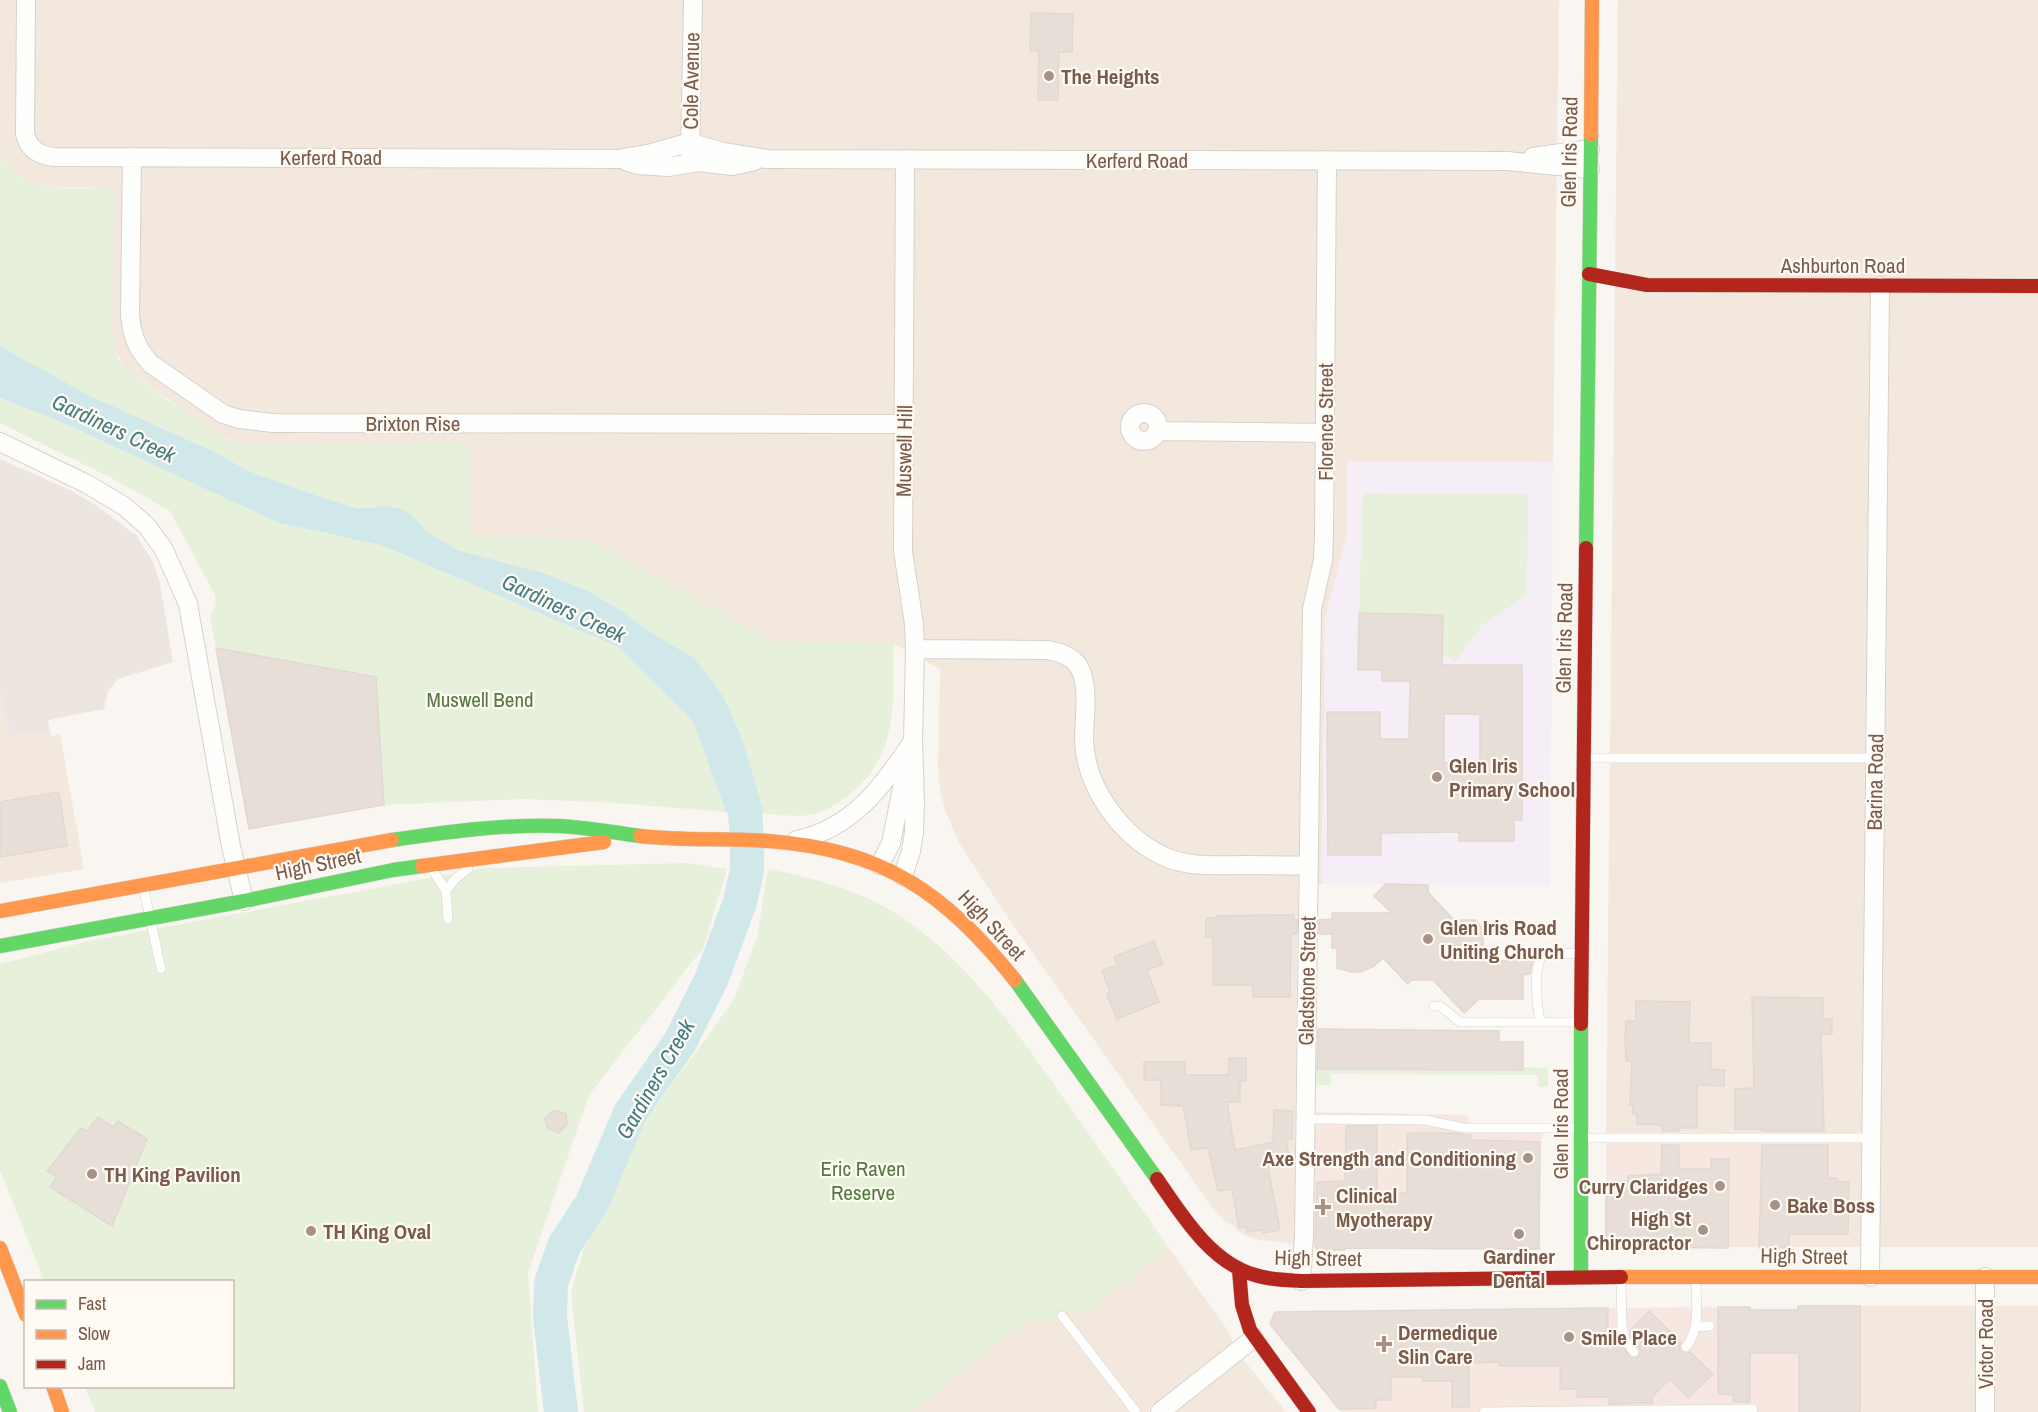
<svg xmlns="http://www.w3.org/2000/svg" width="2038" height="1412" viewBox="0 0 2038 1412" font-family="'Archivo Narrow',sans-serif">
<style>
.residential{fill:#f2e8de}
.commercial{fill:#f6e8e1}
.industrial{fill:#ede5e0}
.education{fill:#f6eef6}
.green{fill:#e7f0db}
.water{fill:#d0e8ea}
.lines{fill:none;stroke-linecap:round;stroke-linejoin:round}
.river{stroke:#d0e8ea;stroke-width:34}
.building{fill:#e6ded7;stroke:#e2d8d2;stroke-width:1.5;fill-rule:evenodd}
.lane-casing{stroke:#d7d1cb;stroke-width:10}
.street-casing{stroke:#d7d1cb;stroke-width:20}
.fast-casing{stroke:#d9d2cb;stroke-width:15}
.slow-casing{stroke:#d9d2cb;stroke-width:15}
.jam-casing{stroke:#d9d2cb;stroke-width:15}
.lane{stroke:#fefefd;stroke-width:9}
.street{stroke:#fefefd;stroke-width:18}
.fast{stroke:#63d668;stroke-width:14}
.slow{stroke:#ff974d;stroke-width:14}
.jam{stroke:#b3261e;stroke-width:14}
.poi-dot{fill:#a69286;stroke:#fffaf3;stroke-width:2}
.labels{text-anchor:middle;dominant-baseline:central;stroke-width:4.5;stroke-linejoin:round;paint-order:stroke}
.poi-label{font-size:21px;font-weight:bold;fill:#7a5c4d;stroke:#fffaf3;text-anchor:start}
.street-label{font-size:21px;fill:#7a5c4d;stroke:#fffaf3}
.park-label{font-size:21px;fill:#537a41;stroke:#fffaf3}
.water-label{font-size:22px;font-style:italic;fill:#437c86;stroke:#fffaf3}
</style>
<rect width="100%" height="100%" fill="#f9f5f0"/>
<!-- residential -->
<path class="residential" d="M0 0H1559L1553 462 1347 461V535L1325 618 1322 884H1298L1294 1244 1259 1240 1244 1235 1223 1219 1211 1206 1009 919 959 843 946 812 940 791 938 766 940 669 893 643 773 642 589 540 469 535 470 444 236 443 214 433 124 367 115 349 112 334 113 188 54 187 32 183 11 170 0 153Z
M1618 0H2038V1247H1850V1134L1606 1132Z
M0 689 10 736 50 731 51 736 60 734 84 869 0 883Z
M1169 1248 1228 1331 1238 1353 1286 1412H911L1024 1321 1051 1322 1067 1313 1086 1312Z
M1860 1306H2038V1412H1860Z"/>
<!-- commercial -->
<path class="commercial" d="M1314 1112 1468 1115 1469 1123 1547 1124 1540 1142 1539 1249 1345 1248 1317 1250 1313 1243Z
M1606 1132 1851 1134 1850 1247H1614L1606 1240Z
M1798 1306H1860V1412H1342L1270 1324 1275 1312 1702 1307 1798 1310Z"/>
<!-- industrial -->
<path class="industrial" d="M0 459 70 490 97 506 137 536 154 564 160 583 173 662 118 679 108 692 104 709 48 720 50 731 10 736 0 689Z"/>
<!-- education -->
<path class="education" d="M1347 461 1553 462 1550 885 1322 884 1325 618 1347 535Z"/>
<!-- green -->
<path class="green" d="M0 153C20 196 74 188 113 188L112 334 118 359 124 367 163 397 225 439 236 443 470 444V535L589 540 773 642 893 643C894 702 899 758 846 797 834 806 824 813 809 815 794 817 779 815 764 813L742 738 723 698 694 658 655 635 622 611 590 592 550 575 457 551 427 532 414 517 385 506 358 509 306 492 246 470 217 453 88 395 0 346Z
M0 398 59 421 279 523 381 545 618 647 693 721 726 812 617 803 524 799 384 805 376 677 216 648 210 617 216 604 215 595 170 511 117 481 0 423Z
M1363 493 1528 494 1527 595 1482 625 1456 662 1442 654 1443 615 1359 613Z
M687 863 727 869 703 948 589 1095 528 1273 538 1412H95L85 1387 232 1386V1282L44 1281 0 1170V964L89 941 484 868Z
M768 869C808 877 845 886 881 905 962 949 1017 1032 1069 1106 1102 1153 1136 1200 1169 1248L1086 1312 1067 1313 1051 1322 1024 1321 911 1412H584L571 1293 583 1251 643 1124 733 1001 757 938Z
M1523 1067 1548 1068V1087L1538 1086V1075L1331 1074V1085H1314V1069L1522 1070Z"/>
<!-- water -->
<path class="water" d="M0 346 88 395 217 453 246 470 306 492 358 509 385 506 404 510 414 517 427 532 457 550 550 575 590 592 622 611 655 635 694 658 724 698 742 738 764 813 726 812 693 721 618 647 381 545 279 523 59 421 0 398Z"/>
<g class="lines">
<!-- river -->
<path class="river" d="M561 1412 550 1317 551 1283 564 1246 592 1203 630 1113 680 1042 712 978 740 902 747 870V838L745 813 730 769"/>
</g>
<!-- building -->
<path class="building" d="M1031 13 1073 14 1072 52H1059L1058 100H1038L1039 51H1030Z
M1359 613 1443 615 1442 665H1522V820H1514V841H1459V832L1381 833V855H1328L1327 712H1380V739H1409L1410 681H1382V670H1358ZM1444 714H1480V763H1444Z
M216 648 376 677 384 805 249 829Z
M59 792 67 846 0 857V802Z
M1386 884 1428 885V892L1454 920H1475L1483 929V946L1498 961 1533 959 1530 974 1523 975V999H1479L1464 1013 1433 980H1411L1408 984 1383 958 1374 966 1360 972H1351L1337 968V948H1332V934H1319V920L1332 919V913H1392L1374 896Z
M1276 915H1294V920H1297V933L1291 935 1290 997H1253V985H1213V937H1206V918H1216V916Z
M1154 941 1163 964 1147 970 1159 1002 1117 1019 1107 994 1110 992 1102 971 1117 965 1114 957Z
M1752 997 1823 998V1019H1832V1034H1821L1824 1131H1762V1129H1735V1089L1754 1088Z
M1636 1001 1690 1002 1689 1043H1711V1069L1724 1070V1086L1697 1085V1128H1679V1131H1662V1125L1637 1124V1114H1633V1105H1630L1632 1061H1626L1625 1037 1626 1021H1636Z
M1318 1029 1499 1031V1042H1523V1070L1317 1069Z
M1229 1058H1246V1081H1240V1102H1227L1235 1150 1273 1142 1274 1110 1293 1111 1292 1139 1286 1140 1290 1162 1268 1167 1280 1230 1263 1233 1262 1230 1247 1232 1246 1227 1239 1228 1232 1189 1218 1191 1208 1148 1191 1150 1183 1106 1161 1105V1080H1144V1062H1185V1075H1228Z
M554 1110 566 1114 567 1125 558 1133 547 1128 545 1118Z
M98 1117 113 1127 118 1121 147 1139 112 1226 50 1187 57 1177 47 1171 81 1128 87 1131Z
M1346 1126H1377V1193H1407V1134L1411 1133H1453L1471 1135V1140L1540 1142 1539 1249 1345 1248V1250H1317L1315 1246 1317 1182 1345 1181Z
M1662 1145H1679V1169H1711V1159H1729L1728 1248 1614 1247 1606 1240V1195H1617V1181H1628V1176L1661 1174Z
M1762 1145H1828V1178H1837V1181L1849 1182 1848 1234H1789V1248H1759Z
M1798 1306H1860V1412H1799V1353H1750V1402H1733V1395L1718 1394V1307H1750V1310H1798Z
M1608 1308V1353L1619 1342 1631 1358 1638 1357 1641 1351 1631 1337 1630 1331 1649 1311 1681 1342 1679 1347 1682 1352 1686 1354 1690 1352 1713 1374 1688 1398 1670 1379 1652 1397V1403L1609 1404V1397H1577V1389H1560V1366H1499V1362L1469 1363V1407H1452V1381H1423V1377H1391V1400H1376V1408L1339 1409 1270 1324 1275 1312Z"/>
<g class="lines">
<!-- lane casing -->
<g class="lane-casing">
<path id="lane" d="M1587 758H1875
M432 869 446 891 448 919
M144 889 161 969
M446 891 455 879 468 869
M1434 1006H1440L1460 1022H1579
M1540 1021C1537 1005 1533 972 1541 957L1546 954 1580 953
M1306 1119 1425 1120 1464 1128H1578
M1583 1138H1872
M1621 1280 1622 1326 1625 1340 1634 1352
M1062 1316 1136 1412
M1696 1327 1710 1326
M1686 1347C1701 1327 1696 1306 1696 1282
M1484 1412 1753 1409"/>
</g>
<!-- street casing -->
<g class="street-casing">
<path id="street" d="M26 0 25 134C29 150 39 155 54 157L618 159 652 153 684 144H695L723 152 767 159 1507 161 1590 169
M132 157 130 315C132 336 137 349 151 364L223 414 239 419 273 423 905 424
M1533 157 1590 149
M626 161 638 165 668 167 698 162 732 166 755 161
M690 162 693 0
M1130 427a14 14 0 1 1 28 0a14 14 0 1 1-28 0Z
M1158 431 1325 433
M0 442 87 484 124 506 147 526 164 550 188 604 231 846 244 901
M915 649 1047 650C1061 652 1075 657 1081 671 1089 691 1084 718 1084 739 1085 787 1121 836 1163 856 1188 868 1218 865 1245 865 1266 865 1287 866 1309 865
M797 840C853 828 883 786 913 741
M880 865 891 843 907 763
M903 876 911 851 914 832 915 803 913 741 915 649 914 624 903 551 905 159
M1870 1277 1880 286
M1301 1281 1304 1236 1312 609 1323 560 1324 537 1327 160
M1160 1412 1254 1338
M1985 1412V1277"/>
</g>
<!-- fast casing -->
<g class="fast-casing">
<path id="fast" d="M1586 548 1591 135
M392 840C447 832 503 824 558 826 585 827 612 832 640 836
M0 946 244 901 393 870 422 866
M1015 980 1157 1179
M1581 1277V1024
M0 1386 10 1412"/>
</g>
<!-- slow casing -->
<g class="slow-casing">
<path id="slow" d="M1591 135 1592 0
M640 836C682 841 725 838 768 841 883 849 944 892 1015 980
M422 866 604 842
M0 911 392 840
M0 1248 26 1315
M1621 1277H2038
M53 1386 62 1412"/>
</g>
<!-- jam casing -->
<g class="jam-casing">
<path id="jam" d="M1589 274 1647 285 2038 286
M1581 1024 1586 548
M1157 1179C1182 1215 1210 1262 1255 1275 1270 1280 1286 1280 1301 1281L1621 1277
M1239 1270 1242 1305 1250 1330 1309 1412"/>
</g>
<!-- lane -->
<use href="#lane" class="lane"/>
<!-- street -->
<use href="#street" class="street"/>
<!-- fast -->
<use href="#fast" class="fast"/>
<!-- slow -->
<use href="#slow" class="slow"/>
<!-- jam -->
<use href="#jam" class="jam"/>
</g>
<!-- markers -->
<g class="poi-dot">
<circle cx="1049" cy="76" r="6"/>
<circle cx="1437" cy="777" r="6"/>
<circle cx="1428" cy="939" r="6"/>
<circle cx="1528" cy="1158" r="6"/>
<circle cx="92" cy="1174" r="6"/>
<circle cx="1720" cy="1186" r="6"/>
<circle cx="1775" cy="1205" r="6"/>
<path d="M1320 1198h6v6h6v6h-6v6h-6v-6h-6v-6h6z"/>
<circle cx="1703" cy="1230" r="6"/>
<circle cx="311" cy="1231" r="6"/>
<circle cx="1519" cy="1234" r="6"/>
<circle cx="1569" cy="1337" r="6"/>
<path d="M1381 1335h6v6h6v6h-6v6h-6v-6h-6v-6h6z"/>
</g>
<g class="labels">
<!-- poi labels -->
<g class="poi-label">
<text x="1061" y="76">The Heights</text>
<text x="1449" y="765">Glen Iris<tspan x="1449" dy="24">Primary School</tspan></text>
<text x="1440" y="927">Glen Iris Road<tspan x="1440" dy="24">Uniting Church</tspan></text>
<text x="1516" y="1158" text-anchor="end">Axe Strength and Conditioning</text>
<text x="104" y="1174">TH King Pavilion</text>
<text x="1708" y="1186" text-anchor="end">Curry Claridges</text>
<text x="1336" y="1195">Clinical<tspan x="1336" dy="24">Myotherapy</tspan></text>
<text x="1787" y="1205">Bake Boss</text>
<text x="1691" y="1218" text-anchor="end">High St<tspan x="1691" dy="24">Chiropractor</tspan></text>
<text x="323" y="1231">TH King Oval</text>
<text x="1519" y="1256" text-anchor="middle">Gardiner<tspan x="1519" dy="24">Dental</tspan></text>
<text x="1398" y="1332">Dermedique<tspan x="1398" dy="24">Slin Care</tspan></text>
<text x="1581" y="1337">Smile Place</text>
</g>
<!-- street labels -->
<g class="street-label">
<text transform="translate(691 81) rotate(-89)">Cole Avenue</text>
<text transform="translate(1569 152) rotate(-89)">Glen Iris Road</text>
<text x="331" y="157">Kerferd Road</text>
<text x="1137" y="160">Kerferd Road</text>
<text x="1843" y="265">Ashburton Road</text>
<text transform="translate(1325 422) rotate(-90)">Florence Street</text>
<text x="413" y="423">Brixton Rise</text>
<text transform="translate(904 451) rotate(-89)">Muswell Hill</text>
<text transform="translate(1564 638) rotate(-89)">Glen Iris Road</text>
<text transform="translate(1875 782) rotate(-89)">Barina Road</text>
<text transform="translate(318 864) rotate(-12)">High Street</text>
<text transform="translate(992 925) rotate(47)">High Street</text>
<text transform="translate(1307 981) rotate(-89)">Gladstone Street</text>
<text transform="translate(1560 1124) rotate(-90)">Glen Iris Road</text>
<text transform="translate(1804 1256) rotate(1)">High Street</text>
<text transform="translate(1318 1258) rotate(1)">High Street</text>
<text transform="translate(1985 1344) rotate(-90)">Victor Road</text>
</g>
<!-- park labels -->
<g class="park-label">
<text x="480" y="699">Muswell Bend</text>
<text x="863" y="1168">Eric Raven<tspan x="863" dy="24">Reserve</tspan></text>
</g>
<!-- water labels -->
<g class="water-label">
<text transform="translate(114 428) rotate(25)">Gardiners Creek</text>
<text transform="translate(564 608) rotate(25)">Gardiners Creek</text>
<text transform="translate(655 1079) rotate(-60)">Gardiners Creek</text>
</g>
</g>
<!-- legend -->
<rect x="24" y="1280" width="210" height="108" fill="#fffaf3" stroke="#cabbb1" stroke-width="1.5"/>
<rect x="36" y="1300" width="30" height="9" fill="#63d668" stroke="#cabbb1" stroke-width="1.5"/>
<text x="78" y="1310" font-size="18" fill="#7a5c4d">Fast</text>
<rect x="36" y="1330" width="30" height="9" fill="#ff974d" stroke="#cabbb1" stroke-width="1.5"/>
<text x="78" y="1340" font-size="18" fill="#7a5c4d">Slow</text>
<rect x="36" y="1360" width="30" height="9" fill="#b3261e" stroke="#cabbb1" stroke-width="1.5"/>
<text x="78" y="1370" font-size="18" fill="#7a5c4d">Jam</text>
</svg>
